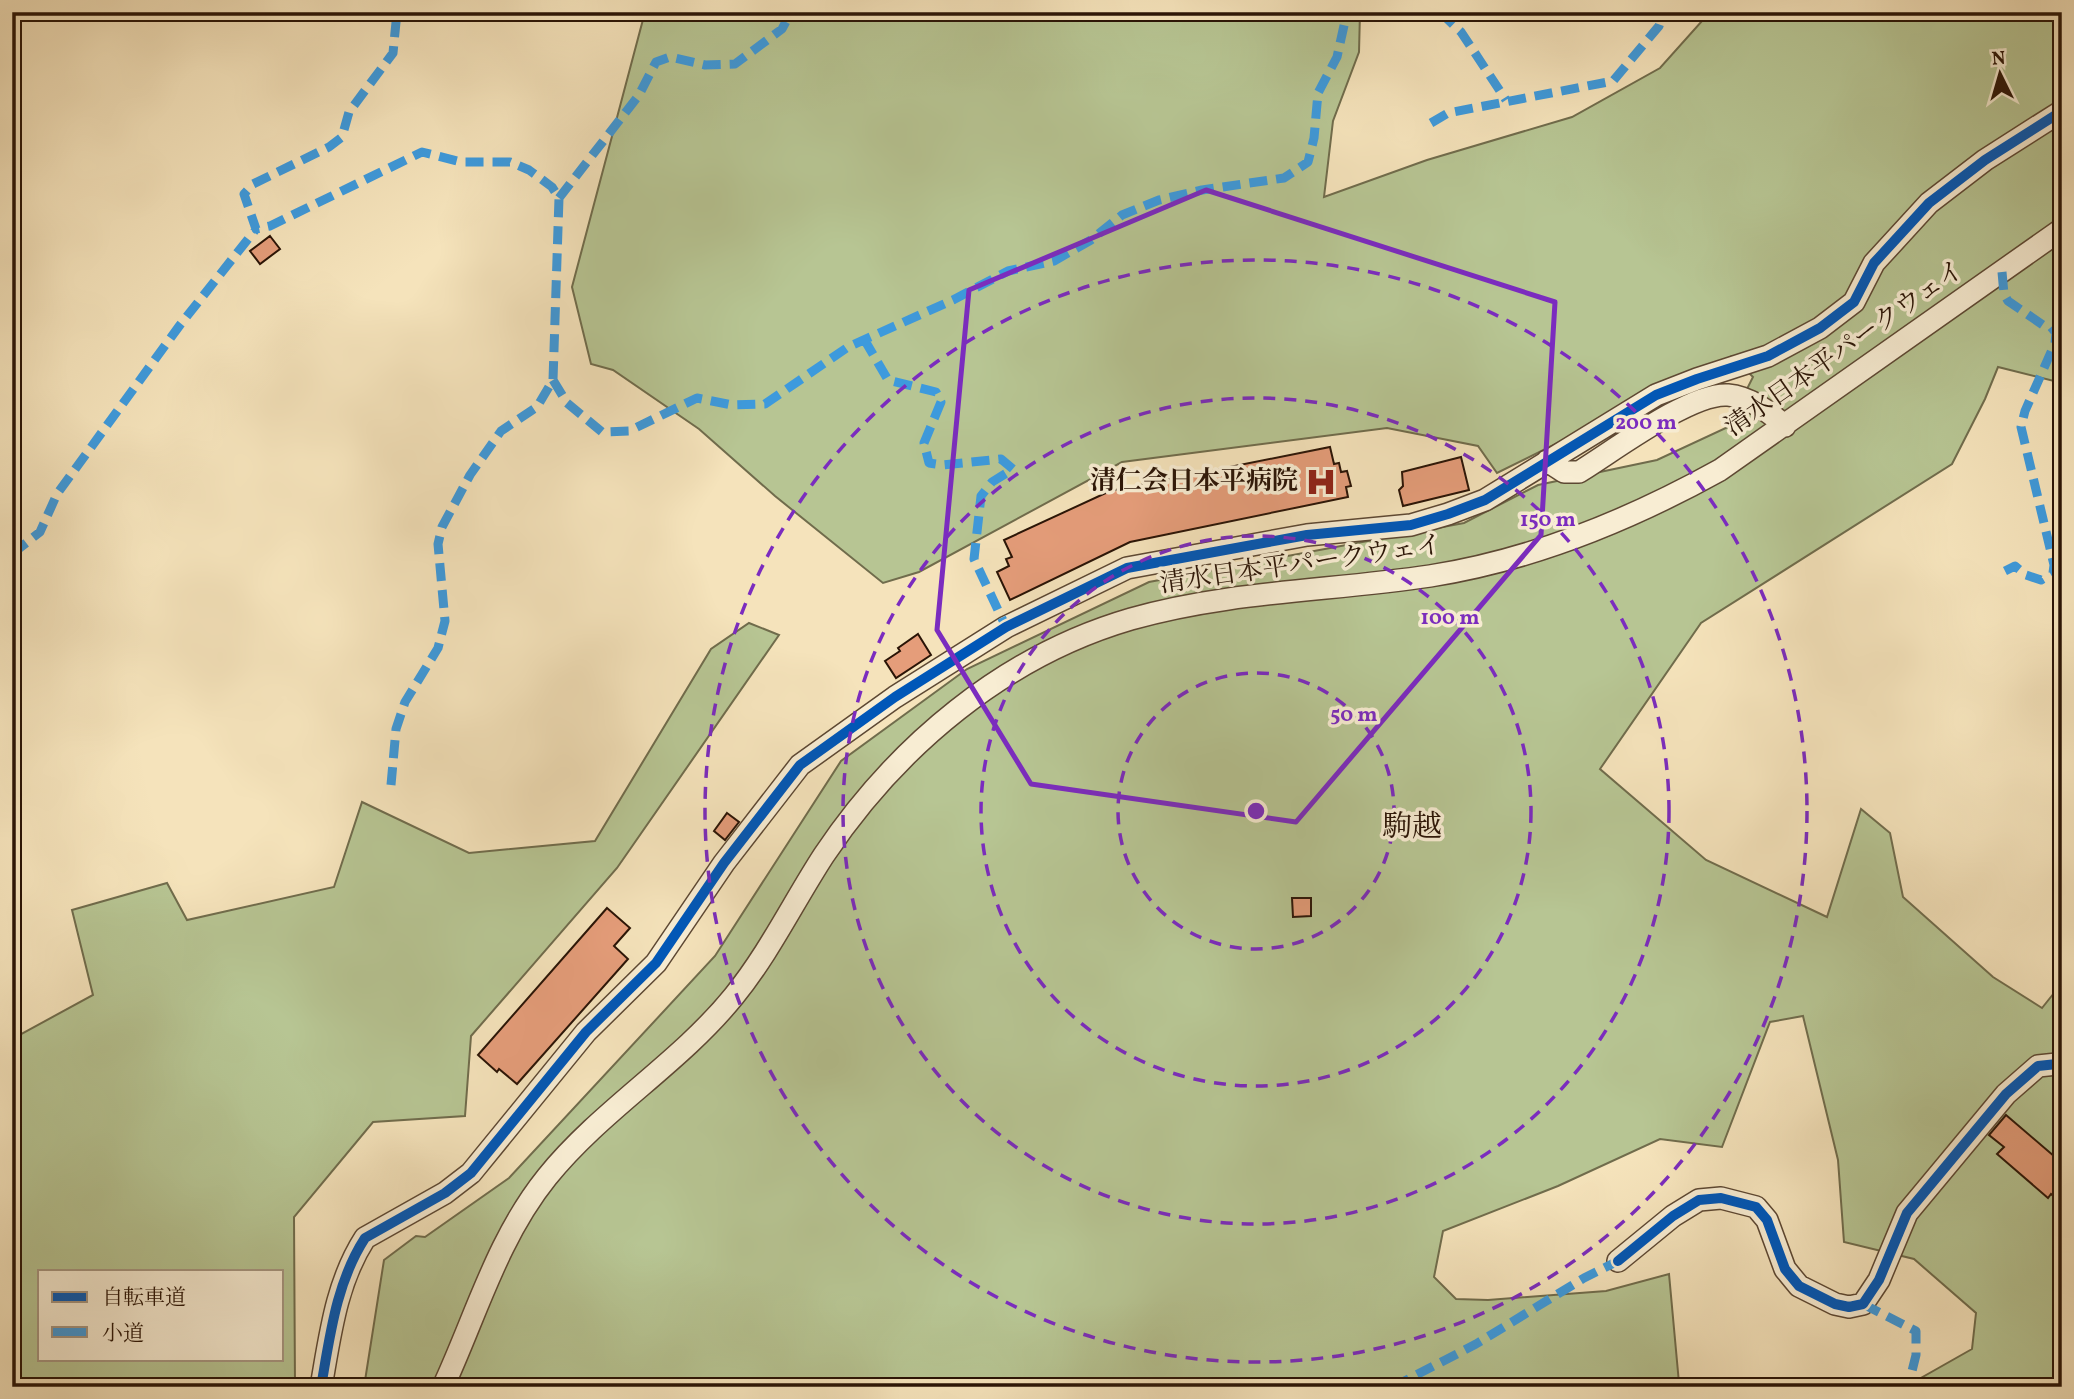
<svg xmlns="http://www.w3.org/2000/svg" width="2074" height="1399" viewBox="0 0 2074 1399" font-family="Vollkorn,'Noto Serif JP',serif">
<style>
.green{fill:#b7c593;stroke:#706c4c;stroke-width:2;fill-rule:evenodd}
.building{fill:#e59d7a;stroke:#2a1406;stroke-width:2}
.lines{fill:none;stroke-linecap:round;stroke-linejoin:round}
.minor-casing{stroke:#5d4833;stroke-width:24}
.minor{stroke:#f8edd3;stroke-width:21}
.quiet{stroke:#3d9add;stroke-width:9;stroke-dasharray:18 9;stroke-linecap:butt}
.cycleway-casing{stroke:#f8edd3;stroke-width:15}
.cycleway{stroke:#0057b8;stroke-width:10}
.marked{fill:none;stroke:#7b2cbf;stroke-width:5;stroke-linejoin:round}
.ring{fill:none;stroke:#7b2cbf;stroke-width:3.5;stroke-dasharray:12 9}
.labels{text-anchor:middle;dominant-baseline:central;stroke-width:7;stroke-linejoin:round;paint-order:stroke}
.street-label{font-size:26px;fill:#2a1406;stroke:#f8edd3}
.poi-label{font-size:26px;font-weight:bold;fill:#2a1406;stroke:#f8edd3;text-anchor:end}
.quarter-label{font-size:30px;fill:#2a1406;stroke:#f8edd3}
.centre{fill:#7b2cbf;stroke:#f8edd3;stroke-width:3.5}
.ring-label{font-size:21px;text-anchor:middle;font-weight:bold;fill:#7b2cbf;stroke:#f8edd3;stroke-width:7;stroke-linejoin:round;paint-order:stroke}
</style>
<rect width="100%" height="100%" fill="#f5e3bb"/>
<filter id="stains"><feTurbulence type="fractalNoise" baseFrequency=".00286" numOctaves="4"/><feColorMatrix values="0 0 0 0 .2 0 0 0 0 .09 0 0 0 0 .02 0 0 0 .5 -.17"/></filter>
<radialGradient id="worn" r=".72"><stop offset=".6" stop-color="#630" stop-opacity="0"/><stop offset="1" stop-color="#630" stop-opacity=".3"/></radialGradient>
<!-- green -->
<path class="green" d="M645 12H1360L1359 52 1333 121 1324 197 1427 160 1572 117 1660 68 1710 12H2062V383L1998 367 1985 399 1952 464 1701 623 1600 769 1706 860 1827 917 1861 809 1890 833 1903 897 1993 977 2042 1008 2062 983V1387H1905L1972 1349 1976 1313 1914 1259 1844 1242 1838 1160 1803 1016 1770 1022 1722 1147 1660 1139 1558 1186 1443 1231 1434 1277 1456 1299 1488 1300 1606 1291 1669 1274 1679 1383 1685 1387H364L384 1260 416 1236 425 1237 509 1178 715 956 841 761 967 669 1149 582 1464 523 1538 485 1657 460 1728 427 1753 377 1732 356 1497 473 1478 446 1387 428 1122 462 919 572 883 583 775 496 699 429 613 370 591 364 572 287Z
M749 623 779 635 617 868 471 1036 465 1116 373 1122 294 1217 295 1387H12V1039L93 995 72 910 167 883 187 920 334 887 362 802 469 853 595 841 711 649ZM40 1271H282V1359H40Z"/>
<!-- building -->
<path class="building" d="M270 236 280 249 260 264 250 251Z
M1330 447 1334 464 1339 463 1341 472 1347 471 1351 486 1346 487 1348 497 1130 542 1010 600 997 572 1009 566 1006 559 1012 557 1004 540 1110 491Z
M1461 457 1469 490 1403 506 1399 490 1403 486 1402 472Z
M918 634 931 655 896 678 885 661 900 651 898 648Z
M727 813 739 822 725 840 714 831Z
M1292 898H1311V916L1293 917Z
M607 908 630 928 614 946 628 959 517 1084 499 1069 497 1072 478 1055Z
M2006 1115 2062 1163V1204L2051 1194 2048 1198 1997 1154 2004 1147 1989 1135Z"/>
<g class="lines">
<!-- minor casing -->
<g class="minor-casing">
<path id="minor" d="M1547 461 1564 472H1579C1612 452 1691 392 1728 395 1750 397 1768 411 1785 426
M1618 1261 1673 1216 1699 1200 1721 1198 1756 1207 1767 1220 1785 1269 1799 1286 1835 1304 1849 1307 1863 1304 1879 1280 1907 1213 2006 1094 2038 1066 2057 1064 2062 1067
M321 1387C330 1336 336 1283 365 1238L445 1193 471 1173 586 1032 656 963 724 863 800 765 895 697 1006 627 1127 568 1307 535 1411 525 1448 514 1485 500 1656 395 1697 379 1768 356 1820 328 1854 302 1874 263 1929 203 1985 160 2062 111
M443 1387C476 1316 497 1239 547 1177 602 1109 679 1064 734 996 769 953 794 901 824 855 897 746 1004 656 1131 619 1229 591 1330 591 1430 576 1532 560 1630 520 1720 470L2062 229"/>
</g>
<!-- minor -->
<use href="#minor" class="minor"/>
<!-- quiet -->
<path class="quiet" d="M547 12 551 20
M1440 12 1461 32 1506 100
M1431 123 1448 113 1613 81 1659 26 1664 12
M559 198 639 95 656 62 670 57 705 65 735 64 782 29 791 12
M2002 272 2004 294 2008 301 2043 325 2051 327 2056 333 2055 343 2025 411 2021 427 2054 565 2053 573 2041 580 2026 575 2015 566 2005 571
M864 339 888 380 936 392 941 402 924 443 929 463 942 465 1001 459 1013 469 992 482 981 496 974 559 1006 627
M553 380 567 403 602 432 629 431 697 398 732 405 765 404 848 347 953 300 1008 271 1054 261 1091 240 1122 215 1159 200 1202 190 1284 178 1308 162 1314 138 1318 93 1337 57 1347 12
M12 554 40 532 57 494 180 325 256 229
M391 785 396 729 405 702 438 648 445 621 438 544 442 527 470 475 501 431 537 407 553 380 559 198 552 187 529 170 510 162H461L422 152 270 226 256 229 244 194 253 184 329 147 342 137 349 112 393 53 397 12
M1863 1304 1916 1331V1355L1908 1387
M1393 1387 1476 1344 1584 1278 1618 1261"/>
<!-- cycleway casing -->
<g class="cycleway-casing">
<path id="cycleway" d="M1618 1261 1673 1216 1699 1200 1721 1198 1756 1207 1767 1220 1785 1269 1799 1286 1835 1304 1849 1307 1863 1304 1879 1280 1907 1213 2006 1094 2038 1066 2057 1064 2062 1067
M321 1387C330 1336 336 1283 365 1238L445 1193 471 1173 586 1032 656 963 724 863 800 765 895 697 1006 627 1127 568 1307 535 1411 525 1448 514 1485 500 1656 395 1697 379 1768 356 1820 328 1854 302 1874 263 1929 203 1985 160 2062 111"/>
</g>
<!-- cycleway -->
<use href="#cycleway" class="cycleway"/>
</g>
<!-- marked area -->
<path class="marked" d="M1206 190 1555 302 1541 535 1296 822 1031 784 937 630 969 290Z"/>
<!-- distance rings -->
<g class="ring">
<circle cx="1256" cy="811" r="138"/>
<circle cx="1256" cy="811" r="275"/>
<circle cx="1256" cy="811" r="413"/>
<circle cx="1256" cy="811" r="551"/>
</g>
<!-- icons -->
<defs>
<g id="hospital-bare" transform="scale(2.415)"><path d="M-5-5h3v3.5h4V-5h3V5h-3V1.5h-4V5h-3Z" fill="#8f2418" stroke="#f8edd3" stroke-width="2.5" paint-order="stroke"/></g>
</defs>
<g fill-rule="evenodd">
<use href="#hospital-bare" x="1321" y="482"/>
</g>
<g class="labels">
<!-- street labels -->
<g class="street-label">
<text transform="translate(1845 349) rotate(-35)">清水日本平パークウェイ</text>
<text transform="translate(1301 565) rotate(-8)">清水日本平パークウェイ</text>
</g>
<!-- poi labels -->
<g class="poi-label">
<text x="1298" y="482">清仁会日本平病院</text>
</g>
<!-- quarter labels -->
<g class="quarter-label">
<text x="1412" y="828">駒越</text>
</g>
</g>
<circle cx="1256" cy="811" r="10" class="centre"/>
<g class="ring-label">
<text x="1646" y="429">200 m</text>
<text x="1548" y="526">150 m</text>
<text x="1450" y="624">100 m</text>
<text x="1354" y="721">50 m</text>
</g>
<!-- margin -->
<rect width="2074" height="1399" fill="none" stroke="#f5e3bb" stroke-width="42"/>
<rect x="14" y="14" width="2046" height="1371" fill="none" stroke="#2a1406" stroke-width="3.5"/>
<rect x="21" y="21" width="2032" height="1357" fill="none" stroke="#2a1406" stroke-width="2"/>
<!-- legend -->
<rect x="38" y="1270" width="245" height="91" fill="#f8edd3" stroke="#a69681" stroke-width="2"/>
<rect x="52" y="1292" width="35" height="10" fill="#0057b8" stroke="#a69681" stroke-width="2"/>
<text x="102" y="1304" font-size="21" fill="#2a1406">自転車道</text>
<rect x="52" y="1327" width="35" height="10" fill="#3d9add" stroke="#a69681" stroke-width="2"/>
<text x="102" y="1340" font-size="21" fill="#2a1406">小道</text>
<!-- north arrow -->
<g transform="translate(2000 74) rotate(355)" stroke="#f8edd3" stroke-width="5" paint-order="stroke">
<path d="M0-5L12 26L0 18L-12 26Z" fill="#2a1406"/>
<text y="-10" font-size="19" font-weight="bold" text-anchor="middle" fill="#2a1406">N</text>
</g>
<rect width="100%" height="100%" filter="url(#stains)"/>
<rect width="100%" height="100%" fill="url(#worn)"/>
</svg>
